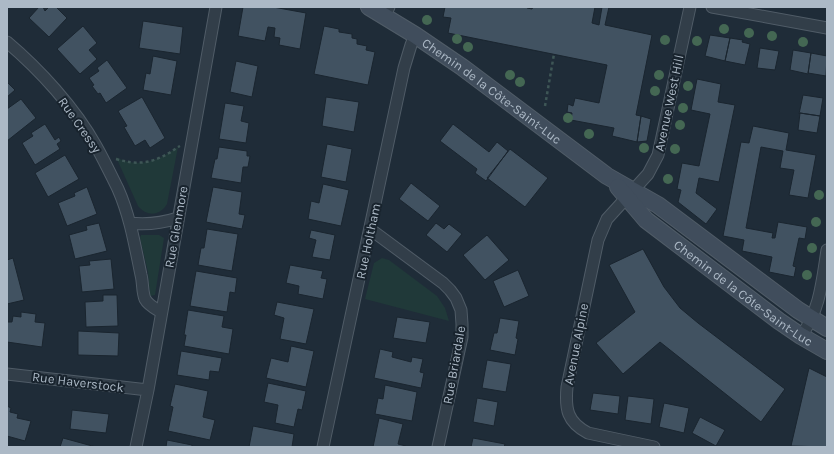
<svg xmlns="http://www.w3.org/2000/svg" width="834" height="454" viewBox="0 0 834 454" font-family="Karla,sans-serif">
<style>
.green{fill:#203939}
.building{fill:#415261;stroke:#1a252f}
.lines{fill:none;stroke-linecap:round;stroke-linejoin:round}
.minor-casing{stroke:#505c67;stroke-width:13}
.secondary-casing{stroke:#505c67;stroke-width:18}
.path{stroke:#3e5656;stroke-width:2.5;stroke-dasharray:3 3;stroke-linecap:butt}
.minor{stroke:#323e49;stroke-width:11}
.secondary{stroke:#404d5c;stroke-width:16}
.tree{fill:#446753}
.labels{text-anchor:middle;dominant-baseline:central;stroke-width:4;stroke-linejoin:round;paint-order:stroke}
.street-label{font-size:13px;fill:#acb9c6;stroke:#18232d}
</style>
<rect width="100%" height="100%" fill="#1f2c38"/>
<!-- green -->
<path class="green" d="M178 147 167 204C160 216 147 217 138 206L116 157C138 169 158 161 178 147Z
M141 235H159L164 238 155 295 150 296 148 272 140 238Z
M382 258 389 260 437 296 445 308 449 321 365 299 374 263Z"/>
<!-- building -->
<path class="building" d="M39 7H43L45 11 49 7H56L67 18 49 37 29 18Z
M243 7H273L306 13 300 49 279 45 280 38 274 37 275 28 268 27 265 41 238 36Z
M445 7H527V8L532 9 533 7H595L592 23 599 25 602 7H609L605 25 652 35 636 115 641 116 637 142 612 136 614 128 571 120 572 113 567 112 568 104 573 106 575 98 599 103 607 65 448 33 451 18 443 17Z
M143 21 183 27 180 54 139 48Z
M83 26 97 43 89 50 97 59 80 74 57 49Z
M324 26 339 29V32L352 34V38L357 39V44L367 46 366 50 375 52 368 85 314 74Z
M710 35 730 38 725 61 705 56Z
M730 38 743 40 742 42 750 44 745 65 725 61Z
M760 48 779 51 775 70 757 68Z
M793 50 811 53 808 74 790 70Z
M811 53 827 56 826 76 808 73Z
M153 56 177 61 171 95 143 90 146 73 150 74Z
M107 60 127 88 106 103 100 93 98 94 92 86 94 85 89 78 99 71 97 68Z
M236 61 258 66 252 97 230 92Z
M697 79 721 84 718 102 735 105 719 182 699 178 696 193 717 209 706 224 678 202 681 190 677 189 682 163 699 166 710 114 691 110Z
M7 82 15 90 7 97Z
M803 95 823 98 820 116 800 113 799 114Z
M142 97 165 138 150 148 145 140 135 146 124 127 127 126 118 111Z
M326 97 359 102 354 132 322 126Z
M21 99 36 118 7 141V109Z
M225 103 244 106 241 121 249 123 246 143 219 139Z
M800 113 820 116 817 133 798 130Z
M641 116 651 119 647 141 637 142Z
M45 124 55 140 59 137 61 141 57 144 60 149 35 165 22 143 33 136 31 133Z
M453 124 489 152 497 142 508 151 486 181 475 173 477 169 440 141Z
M753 126 789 133 786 150 816 155 808 198 789 195 794 170 780 168 783 151 761 147 746 228 773 233 772 238H775L778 222 807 227 805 239 799 238 793 266 796 267 794 277 769 272 772 257 742 251 744 240 723 236 741 142 749 143Z
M327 144 352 149 346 182 321 177Z
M219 147 247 151V156H250L248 167H243L241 183 211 178 215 159H217Z
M510 149 548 178 525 207 487 178Z
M65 155 79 179 48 197 35 173Z
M411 183 440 206 428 221 399 199Z
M323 184 349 190 341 226 308 219 311 201 319 203Z
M87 187 97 214 67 226 58 203 75 196 74 193Z
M213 187 242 192 239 214 245 215 242 229 206 222Z
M99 223 107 251 75 259 69 235 87 230 86 226Z
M436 223 444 229 449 224 462 234 447 252 426 235Z
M207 229 238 234 232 271 198 265 201 248H204Z
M311 230 335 235 330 260 312 257 316 240 309 238Z
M487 235 509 260 485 280 463 255Z
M643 249 664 287 680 308 698 323 785 389 761 422 660 342 623 374 596 343 635 312 609 265Z
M13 258 24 300 7 304V260Z
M111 259 114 289 82 292 79 266 90 265 89 261Z
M290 265 323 271 321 278 327 279 323 299 298 294 299 286 286 283Z
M518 270 529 296 504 307 493 281Z
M196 271 237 278 235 293 230 292 227 312 190 306Z
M103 295H117L118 326 86 327 85 302 103 301Z
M277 302 314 309 306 344 280 339 284 318 274 315Z
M188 310 224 316 222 327 233 329 229 354 184 346 186 335H184Z
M21 312 36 314 35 322 45 323 42 347 7 342V322H12L13 316 21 317Z
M397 317 430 322 426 343 393 338Z
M500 318 519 321 516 338 518 339 515 355 490 350 494 333H497Z
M78 331 119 333 118 356 78 355Z
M291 346 314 351 306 387 266 378 271 358 288 362Z
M380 349 393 352 392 357 411 362 412 357 423 359 420 372 424 373 421 388 374 378Z
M181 351 222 358 219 372 210 371 209 380 177 375Z
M487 360 511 364 506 392 482 388Z
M809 368 827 377V447L791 446Z
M268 383 306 391 302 410 298 409 294 427 275 423 278 405 264 402Z
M175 384 208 391 203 417 215 420 210 440 168 431 173 407 170 406Z
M385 385 417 392 412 421 375 414 378 398 383 399Z
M593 393 620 396 618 414 590 410Z
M628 396 654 399 651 424 625 420Z
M477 398 498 402 494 426 473 422Z
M664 403 689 408 684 433 659 427Z
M7 406 11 408 10 412 18 414 17 418 31 421 25 441 7 436Z
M72 410 109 414 106 433 70 429Z
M700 417 725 430 716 446 692 433Z
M379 418 403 424 398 444 406 446 405 447H373Z
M253 426 294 434 292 447H249Z
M63 438 96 447H60Z
M473 438 505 444 504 447H471Z
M167 440 192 445V447H166Z"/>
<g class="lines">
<!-- minor casing -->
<g class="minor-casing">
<path id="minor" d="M712 7 827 28
M384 16 389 7
M7 42C39 69 75 108 96 146 104 160 111 175 118 189 130 216 135 246 141 275 143 282 142 292 145 299 148 305 156 309 161 312
M130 223C146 225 162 223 178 218
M370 229 443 283 450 290 456 298 461 310 462 324V337L438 447
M801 336C820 310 822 282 827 250
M7 374 148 390
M136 447 148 390 216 7
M323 447 404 68 411 45 415 35
M654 447 588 433C567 422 565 409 567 387L598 240 607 219 648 174 658 155 690 7"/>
</g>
<!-- secondary casing -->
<g class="secondary-casing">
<g id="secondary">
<path id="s1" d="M369 7 415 35 462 67 607 176 658 205 798 310 827 328"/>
<path id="s2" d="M618 187 646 220 779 321 801 336 827 351"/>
</g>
</g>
<!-- path -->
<path class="path" d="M545 106 554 54
M116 159C137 165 150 164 169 153 173 151 176 148 180 146"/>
<!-- minor -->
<use href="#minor" class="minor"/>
<!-- secondary -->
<use href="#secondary" class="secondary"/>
</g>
<!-- trees -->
<g class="tree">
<circle cx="427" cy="20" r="5"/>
<circle cx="724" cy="29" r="5"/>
<circle cx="749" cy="33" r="5"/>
<circle cx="772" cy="36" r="5"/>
<circle cx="457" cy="39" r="5"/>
<circle cx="665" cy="40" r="5"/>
<circle cx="697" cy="41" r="5"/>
<circle cx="803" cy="42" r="5"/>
<circle cx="468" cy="47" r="5"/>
<circle cx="510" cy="75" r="5"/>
<circle cx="659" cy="75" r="5"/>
<circle cx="520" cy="82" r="5"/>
<circle cx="688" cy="86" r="5"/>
<circle cx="655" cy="91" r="5"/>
<circle cx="683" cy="108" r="5"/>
<circle cx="568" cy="118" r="5"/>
<circle cx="680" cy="125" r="5"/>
<circle cx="589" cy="134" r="5"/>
<circle cx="644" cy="148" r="5"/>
<circle cx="675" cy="149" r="5"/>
<circle cx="668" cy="179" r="5"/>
<circle cx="819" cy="195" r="5"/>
<circle cx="816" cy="222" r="5"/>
<circle cx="812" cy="248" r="5"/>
<circle cx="807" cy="275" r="5"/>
</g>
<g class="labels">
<!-- street labels -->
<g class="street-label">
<text stroke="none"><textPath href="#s1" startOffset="149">Chemin de la Côte-Saint-Luc</textPath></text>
<text transform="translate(669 103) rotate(-78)">Avenue West Hill</text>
<text transform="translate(80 125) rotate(55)">Rue Cressy</text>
<text transform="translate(176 227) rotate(-80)">Rue Glenmore</text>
<text transform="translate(368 241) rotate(-78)">Rue Holtham</text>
<text stroke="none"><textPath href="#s2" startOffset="165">Chemin de la Côte-Saint-Luc</textPath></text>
<text transform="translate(576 344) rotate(-79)">Avenue Alpine</text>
<text transform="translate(454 365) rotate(-80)">Rue Briardale</text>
<text transform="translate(78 382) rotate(7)">Rue Haverstock</text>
</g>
</g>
<!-- border -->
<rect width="834" height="454" fill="none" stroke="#acb9c6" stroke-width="16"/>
</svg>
